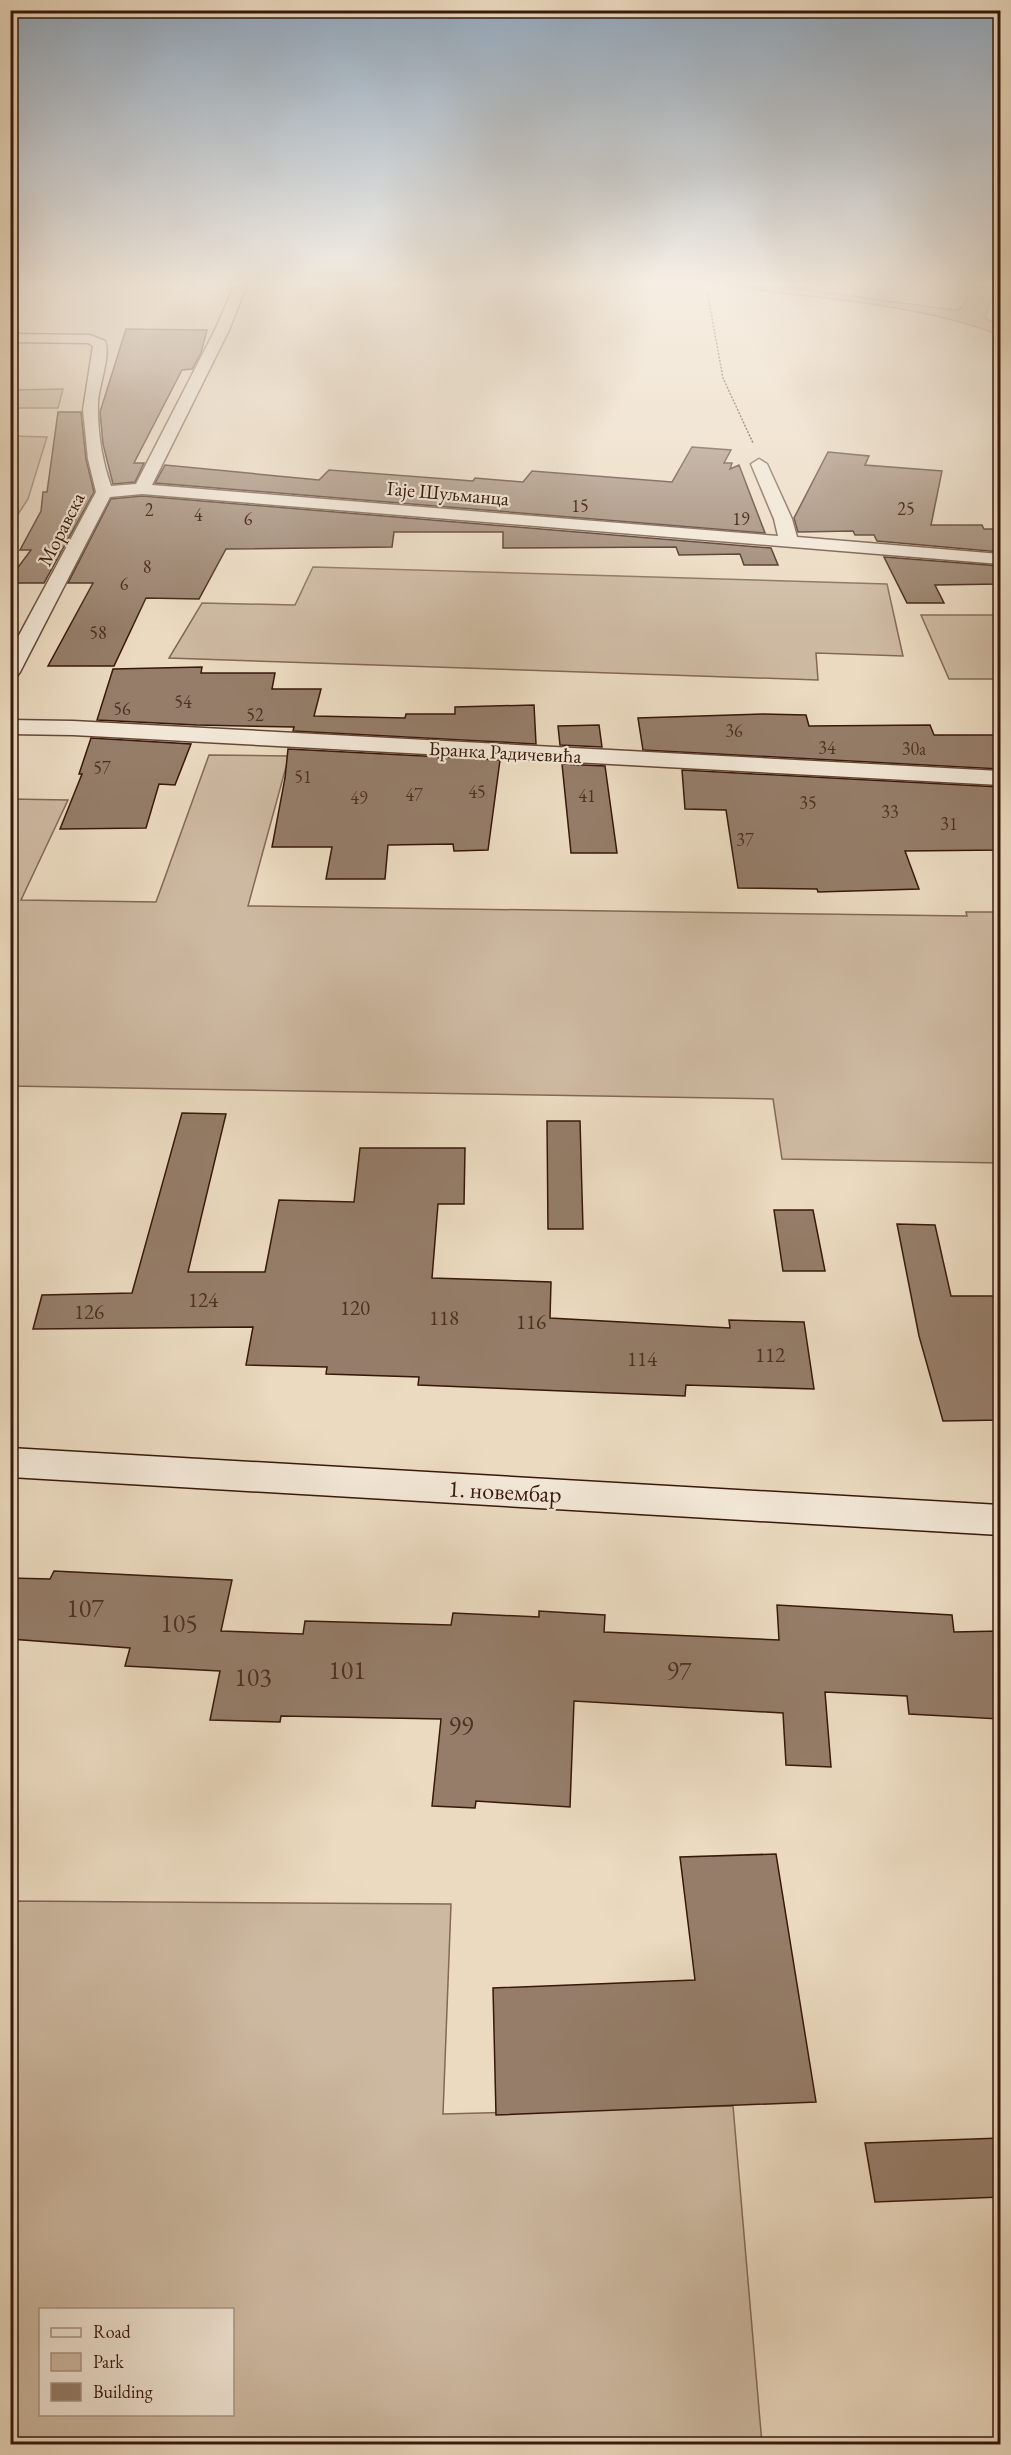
<svg xmlns="http://www.w3.org/2000/svg" width="1011" height="2455" viewBox="0 0 1011 2455" font-family="'EB Garamond',serif">
<style>
.green{fill:#cdb9a1;stroke:#826856;stroke-width:1.5;fill-rule:evenodd}
.building{fill:#957d69;stroke:#38180b;stroke-width:1.5}
.lines{fill:none;stroke-linecap:round;stroke-linejoin:round}
.minor-casing{stroke:#654838;stroke-width:3}
.secondary-casing{stroke:#38180b;stroke-width:3}
.path{stroke:#38180b;stroke-width:1.5;stroke-dasharray:2 1.5;stroke-linecap:butt}
.minor{fill:#f2e7d6;fill-rule:evenodd}
.secondary{fill:#f2e7d6;fill-rule:evenodd}
.labels{text-anchor:middle;dominant-baseline:central;stroke-width:4.5;stroke-linejoin:round;paint-order:stroke}
.far-number-label{font-size:18px;fill:#4f3122}
.far-street-label{font-size:20px;fill:#38180b;stroke:#f2e7d6}
.number-label{font-size:21px;fill:#4f3122}
.street-label{font-size:24px;fill:#38180b;stroke:#f2e7d6}
.near-number-label{font-size:26px;fill:#4f3122}
</style>
<rect width="100%" height="100%" fill="#ebdac0"/>
<filter id="stains"><feTurbulence type="fractalNoise" baseFrequency=".00333" numOctaves="4"/><feColorMatrix values="0 0 0 0 .2 0 0 0 0 .09 0 0 0 0 .02 0 0 0 .5 -.17"/></filter>
<radialGradient id="worn" r=".72"><stop offset=".6" stop-color="#630" stop-opacity="0"/><stop offset="1" stop-color="#630" stop-opacity=".3"/></radialGradient>
<!-- green -->
<path class="green" d="M730 287H785L954 310C967 309 967 299 969 287H995L985 318 1000 326V335C920 304 816 298 730 287Z
M63 389 58 408H11V390Z
M11 436 47 437 28 499 11 525Z
M313 567 887 584 903 656 816 653 818 680 169 658 202 603 295 605Z
M921 615H1000V679H949Z
M209 755 289 756 248 906 967 916 966 912H1000V1163L782 1159 773 1099 11 1086V799L68 800 21 900 156 902Z
M11 1901 451 1904 443 2114 733 2106 762 2444H11ZM40 2310H232V2414H40Z"/>
<!-- building -->
<path class="building" d="M126 329 207 330 201 353 192 369 182 370 134 463H144L135 482 113 484 103 444 100 412Z
M58 412H81L86 459 94 492 44 583H10V578L31 550H20L41 511 43 492H47Z
M692 447 731 450 724 463H732L730 469 739 465 765 533 155 483 165 465 319 480 329 470 473 481 475 478 523 482 532 471 672 482Z
M828 452 869 456 865 465 942 471 931 525H982L984 529H1000V552L877 541 874 535H855L853 531 798 532 794 518Z
M142 496 771 548 778 565H744L740 554 679 555 676 547 503 548V532H394L392 547 226 549 199 599 146 598 114 666H48L93 583H68L111 499Z
M884 557 1000 566V584L935 585 944 603H907Z
M202 667 201 673H275L272 689H321L314 716 405 718 406 714H455V707L534 705 536 744 293 731 294 727 197 725 97 720 113 669Z
M763 714 806 715 809 726 930 725 934 735H1000V769L643 750 638 718Z
M599 725 602 747 560 745 558 726Z
M91 738 191 744 175 785 159 784 146 828 60 829 82 774H79Z
M288 749 500 760 488 850 454 851 453 844 388 845 385 879H326L332 847H272L285 778Z
M562 764 605 766 617 853H571Z
M682 770 1000 787V850L905 851 919 889 818 892 817 889 738 888 726 810 685 809Z
M182 1113 226 1114 188 1272H265L279 1200 354 1202 360 1148H465L464 1204H438L432 1278 551 1282 550 1318 730 1328 729 1320 804 1322 814 1389 686 1385 685 1396 418 1385 419 1377 326 1374 327 1367 246 1365 253 1327 33 1329 42 1295 132 1293Z
M547 1121H580L583 1229H548Z
M774 1210H813L825 1271H783Z
M897 1224 935 1225 951 1296H993L1000 1320V1420L943 1421 919 1336Z
M54 1571 232 1580 221 1631 303 1634 305 1621 451 1625 453 1613 539 1617V1611L605 1615 604 1632 779 1640 777 1605 952 1615 954 1632 1000 1631V1719L909 1714 907 1696 825 1692 831 1767 786 1765 783 1713 574 1701 570 1807 476 1801 475 1808 432 1806 441 1719 281 1716 280 1722 210 1720 220 1671 125 1666 130 1648 10 1639V1578L50 1579Z
M776 1854 816 2102 496 2115 493 1988 695 1980 680 1857Z
M1000 2138V2197L875 2202 865 2143Z"/>
<g class="lines">
<!-- minor casing -->
<g class="minor-casing">
<path id="minor" d="M234 287H246L229 330 152 485 778 536 774 519 751 464 759 459 767 464 792 519 797 537 1000 554V564L142 494 110 497 20 672 17 676 10 678V652L96 492 88 459 83 410 93 346 88 343 10 342V334L90 335 105 341C111 355 99 385 98 402 97 430 102 460 111 486L136 484 215 330Z
M10 720 73 721 1000 771V785L73 735 10 734Z"/>
</g>
<!-- secondary casing -->
<g class="secondary-casing">
<path id="secondary" d="M10 1448 1000 1505V1535L10 1477Z"/>
</g>
<!-- path -->
<path class="path" d="M707 291 723 378 753 443"/>
<!-- minor -->
<use href="#minor" class="minor"/>
<!-- secondary -->
<use href="#secondary" class="secondary"/>
</g>
<!-- sky -->
<linearGradient id="sky" x2="0" y2="1"><stop stop-color="#91a9bf"/><stop offset="0.45" stop-color="#f6eee3"/><stop offset="1" stop-color="#f6eee3" stop-opacity="0"/></linearGradient>
<rect width="1011" height="631" fill="url(#sky)"/>
<g class="labels">
<!-- far-number labels -->
<g class="far-number-label">
<text x="580" y="505">15</text>
<text x="906" y="508">25</text>
<text x="149" y="509">2</text>
<text x="198" y="514">4</text>
<text x="248" y="518">6</text>
<text x="741" y="518">19</text>
<text x="147" y="566">8</text>
<text x="124" y="583">6</text>
<text x="98" y="632">58</text>
<text x="183" y="701">54</text>
<text x="122" y="708">56</text>
<text x="255" y="714">52</text>
<text x="734" y="730">36</text>
<text x="827" y="747">34</text>
<text x="914" y="748">30a</text>
<text x="102" y="767">57</text>
<text x="303" y="776">51</text>
<text x="477" y="791">45</text>
<text x="414" y="794">47</text>
<text x="587" y="795">41</text>
<text x="359" y="797">49</text>
<text x="808" y="802">35</text>
<text x="890" y="811">33</text>
<text x="949" y="823">31</text>
<text x="745" y="839">37</text>
</g>
<!-- far-street labels -->
<g class="far-street-label">
<text transform="translate(448 493) rotate(5)">Гаје Шуљманца</text>
<text transform="translate(61 529) rotate(-63)">Моравска</text>
<text transform="translate(505 752) rotate(3)">Бранка Радичевића</text>
</g>
<!-- number labels -->
<g class="number-label">
<text x="203" y="1299">124</text>
<text x="355" y="1307">120</text>
<text x="89" y="1311">126</text>
<text x="444" y="1317">118</text>
<text x="531" y="1321">116</text>
<text x="770" y="1354">112</text>
<text x="642" y="1358">114</text>
</g>
<!-- street labels -->
<g class="street-label">
<text transform="translate(505 1491) rotate(3)">1. новембар</text>
</g>
<!-- near-number labels -->
<g class="near-number-label">
<text x="85" y="1608">107</text>
<text x="179" y="1623">105</text>
<text x="347" y="1670">101</text>
<text x="679" y="1671">97</text>
<text x="253" y="1677">103</text>
<text x="461" y="1726">99</text>
</g>
</g>
<!-- margin -->
<rect width="1011" height="2455" fill="none" stroke="#ebdac0" stroke-width="36"/>
<rect x="12" y="12" width="987" height="2431" fill="none" stroke="#38180b" stroke-width="3"/>
<rect x="18" y="18" width="975" height="2419" fill="none" stroke="#38180b" stroke-width="1.5"/>
<!-- legend -->
<rect x="39" y="2308" width="195" height="108" fill="#f2e7d6" stroke="#a89485" stroke-width="1.5"/>
<rect x="51" y="2328" width="30" height="9" fill="#f2e7d6" stroke="#a89485" stroke-width="1.5"/>
<text x="93" y="2338" font-size="18" fill="#38180b">Road</text>
<rect x="51" y="2353" width="30" height="18" fill="#cdb9a1" stroke="#a89485" stroke-width="1.5"/>
<text x="93" y="2368" font-size="18" fill="#38180b">Park</text>
<rect x="51" y="2383" width="30" height="18" fill="#957d69" stroke="#a89485" stroke-width="1.5"/>
<text x="93" y="2398" font-size="18" fill="#38180b">Building</text>
<rect width="100%" height="100%" filter="url(#stains)"/>
<rect width="100%" height="100%" fill="url(#worn)"/>
</svg>
